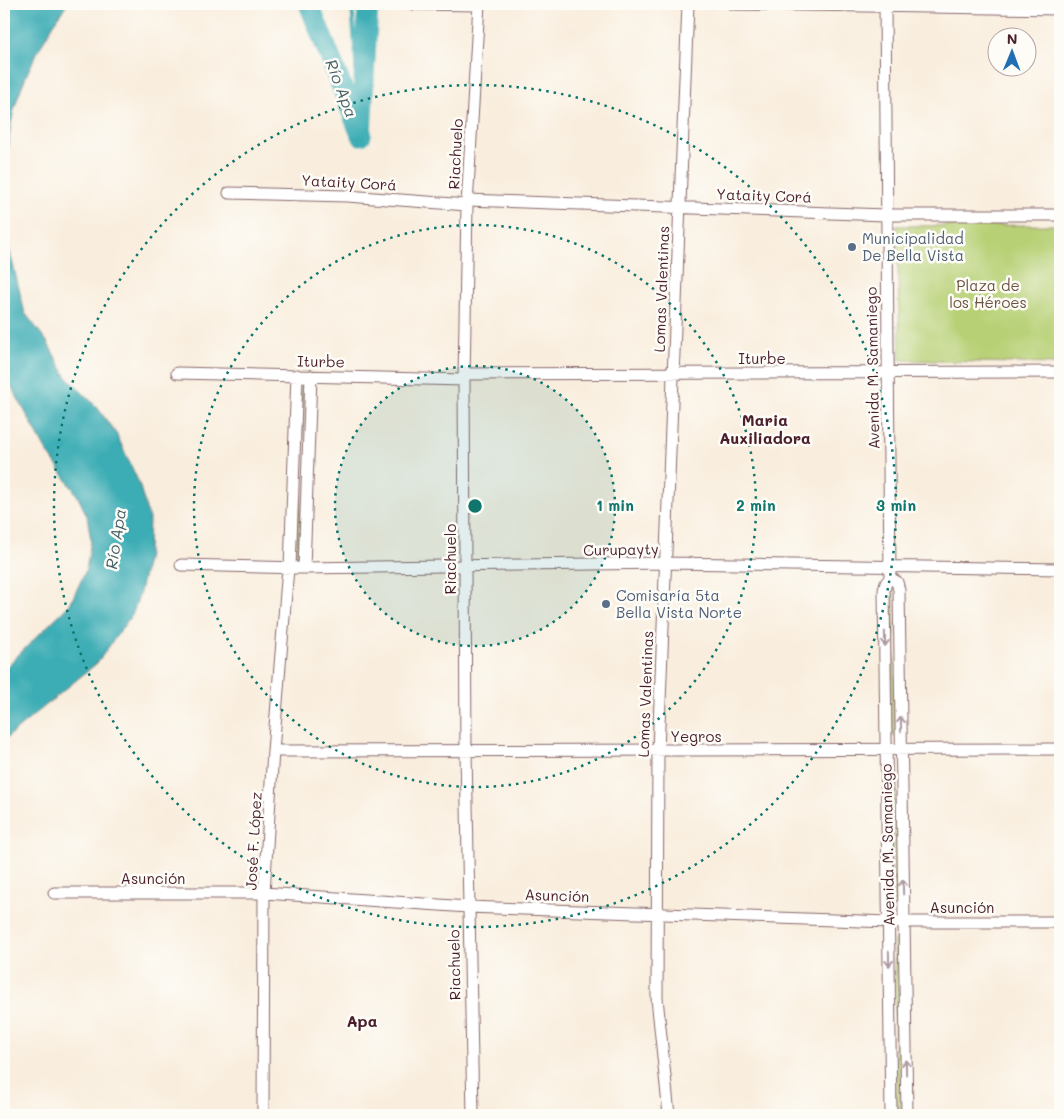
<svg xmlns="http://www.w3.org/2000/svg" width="1064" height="1119" viewBox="0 0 1064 1119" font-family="Mali,sans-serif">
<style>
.green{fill:#b7d075;stroke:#807850}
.water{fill:#3cadb5;stroke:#436670}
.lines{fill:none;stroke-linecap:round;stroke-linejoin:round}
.stream{stroke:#3cadb5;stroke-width:4}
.river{stroke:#3cadb5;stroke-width:21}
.minor-casing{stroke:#87676a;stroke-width:13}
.minor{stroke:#fff;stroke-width:11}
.oneway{stroke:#ae9aa0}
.ring{fill:none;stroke:#0f766e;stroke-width:2.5;stroke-dasharray:2.5 5}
.service-dot{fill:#5c6f8a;stroke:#fdfcf7;stroke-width:2}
.labels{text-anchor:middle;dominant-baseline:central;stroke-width:5;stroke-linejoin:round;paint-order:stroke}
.street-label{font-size:15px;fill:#4a1f2b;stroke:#fdfcf7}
.service-label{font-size:15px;fill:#4e5e75;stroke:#fdfcf7;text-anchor:start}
.park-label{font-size:15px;fill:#6b5441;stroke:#fdfcf7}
.water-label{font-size:16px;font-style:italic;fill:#445f69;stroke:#fdfcf7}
.neighbourhood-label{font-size:16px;font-weight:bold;fill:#4a1f2b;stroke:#fdfcf7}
.centre{fill:#0f766e;stroke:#fdfcf7;stroke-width:2.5}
.ring-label{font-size:15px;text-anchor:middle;font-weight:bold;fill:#0f766e;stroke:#fdfcf7;stroke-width:5;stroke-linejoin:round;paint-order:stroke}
</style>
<rect width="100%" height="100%" fill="#fdfcf7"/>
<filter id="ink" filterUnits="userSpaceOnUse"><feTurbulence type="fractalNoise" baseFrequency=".02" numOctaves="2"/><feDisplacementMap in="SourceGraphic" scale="10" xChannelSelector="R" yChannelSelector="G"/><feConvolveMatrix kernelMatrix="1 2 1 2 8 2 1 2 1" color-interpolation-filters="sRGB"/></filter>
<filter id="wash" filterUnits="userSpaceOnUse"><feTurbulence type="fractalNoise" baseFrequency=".0096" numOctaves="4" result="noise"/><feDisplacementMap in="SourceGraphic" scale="20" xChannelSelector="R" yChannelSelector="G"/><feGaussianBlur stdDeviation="1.12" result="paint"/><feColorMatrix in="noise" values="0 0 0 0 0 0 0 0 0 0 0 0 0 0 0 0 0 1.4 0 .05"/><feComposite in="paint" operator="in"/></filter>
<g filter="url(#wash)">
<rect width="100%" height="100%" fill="#f9eede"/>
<!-- green -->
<path class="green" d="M1058 225 1056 364 900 360 897 226Z
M304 383 299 556 296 557 301 384Z
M891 591H894L895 737 891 735Z
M895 761 899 905 897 907 893 905 892 763Z
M896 938 899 940 901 1115 896 1114 894 940Z"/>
<!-- water -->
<path class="water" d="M4 4H67C47 33 28 66 17 100 7 129 7 168 4 199Z
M4 200 7 240 25 313 46 340 66 376 97 407 117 435 139 483 149 519 148 555 140 592 133 613 97 663 4 740V669L70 604 86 570 91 540 87 516 77 495 46 450 4 373Z"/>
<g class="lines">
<!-- stream -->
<path class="stream" d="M352 4 361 135"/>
<!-- river -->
<path class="river" d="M309 4 361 135 368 4"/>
</g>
</g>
<g filter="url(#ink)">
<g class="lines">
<!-- minor casing -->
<g class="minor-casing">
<path id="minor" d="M413 4 479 5
M732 4 1060 9
M885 7 890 578 886 583 884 590 891 1115
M229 193 347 196 467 205
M468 200 885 215H1060
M177 373 464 380
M464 374 1060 372
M181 565 304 568 665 563 1060 569
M290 568 297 375
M304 568 311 376
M890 578 897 582 899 590 907 1115
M273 751 1060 749
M54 893H264L468 907 889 922H1060
M263 1115 264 893 273 751 288 568
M473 1115 466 752 464 380 467 205 479 4
M669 1115 657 998 658 751 688 4"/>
</g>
<!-- minor -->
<use href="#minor" class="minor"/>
</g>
<!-- one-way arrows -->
<defs><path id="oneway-shaft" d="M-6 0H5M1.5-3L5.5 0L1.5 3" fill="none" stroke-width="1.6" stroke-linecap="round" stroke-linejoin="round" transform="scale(1.25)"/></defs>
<g class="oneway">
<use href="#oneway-shaft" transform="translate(885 639) rotate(89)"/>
<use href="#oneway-shaft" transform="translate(901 724) rotate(-91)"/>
<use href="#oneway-shaft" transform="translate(903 887) rotate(-91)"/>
<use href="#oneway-shaft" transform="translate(889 959) rotate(89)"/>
<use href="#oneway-shaft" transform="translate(906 1067) rotate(-91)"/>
</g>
</g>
<!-- distance rings -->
<circle cx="475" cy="506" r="140" fill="#0f766e" fill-opacity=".12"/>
<g class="ring">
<circle cx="475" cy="506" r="140"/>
<circle cx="475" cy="506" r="281"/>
<circle cx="475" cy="506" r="421"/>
</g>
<!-- markers -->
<g class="service-dot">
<circle cx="852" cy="247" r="5"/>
<circle cx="606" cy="604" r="5"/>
</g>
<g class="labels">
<!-- street labels -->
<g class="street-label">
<text transform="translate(455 154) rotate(-87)">Riachuelo</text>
<text transform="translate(349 182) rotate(3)">Yataity Corá</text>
<text transform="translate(764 195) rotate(2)">Yataity Corá</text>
<text transform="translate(661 289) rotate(-88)">Lomas Valentinas</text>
<text x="762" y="358">Iturbe</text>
<text transform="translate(321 361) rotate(1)">Iturbe</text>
<text transform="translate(872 368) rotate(-91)">Avenida M. Samaniego</text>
<text transform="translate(621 549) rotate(-1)">Curupayty</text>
<text transform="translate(450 559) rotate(-90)">Riachuelo</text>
<text transform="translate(645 694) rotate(-88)">Lomas Valentinas</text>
<text x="696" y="736">Yegros</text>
<text transform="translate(253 841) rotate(-87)">José F. López</text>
<text transform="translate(887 845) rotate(-91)">Avenida M. Samaniego</text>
<text x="153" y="878">Asunción</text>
<text transform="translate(557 895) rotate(2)">Asunción</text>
<text x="962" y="907">Asunción</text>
<text transform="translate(454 965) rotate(-91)">Riachuelo</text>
</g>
<!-- service labels -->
<g class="service-label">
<text x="862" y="238">Municipalidad<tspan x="862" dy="17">De Bella Vista</tspan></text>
<text x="616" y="595">Comisaría 5ta<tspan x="616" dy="17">Bella Vista Norte</tspan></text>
</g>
<!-- park labels -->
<g class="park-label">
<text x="988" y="285">Plaza de<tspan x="988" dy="17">los Héroes</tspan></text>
</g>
<!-- water labels -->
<g class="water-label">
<text transform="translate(342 88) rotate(69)">Río Apa</text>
<text transform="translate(115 539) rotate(-81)">Río Apa</text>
</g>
<!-- neighbourhood labels -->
<g class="neighbourhood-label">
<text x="765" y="419">Maria<tspan x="765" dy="18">Auxiliadora</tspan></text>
<text x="362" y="1020">Apa</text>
</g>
</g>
<circle cx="475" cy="506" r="8" class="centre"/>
<g class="ring-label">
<text x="615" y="511">1 min</text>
<text x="756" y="511">2 min</text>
<text x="896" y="511">3 min</text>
</g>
<!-- margin -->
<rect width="1064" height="1119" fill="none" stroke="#fdfcf7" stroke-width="20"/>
<!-- north arrow -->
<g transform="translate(1012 52) rotate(1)"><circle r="24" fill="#fdfcf7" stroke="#b5a4a5"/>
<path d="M0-4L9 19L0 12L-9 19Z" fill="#1f6fb2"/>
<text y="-8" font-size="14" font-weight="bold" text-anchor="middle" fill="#4a1f2b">N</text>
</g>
</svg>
